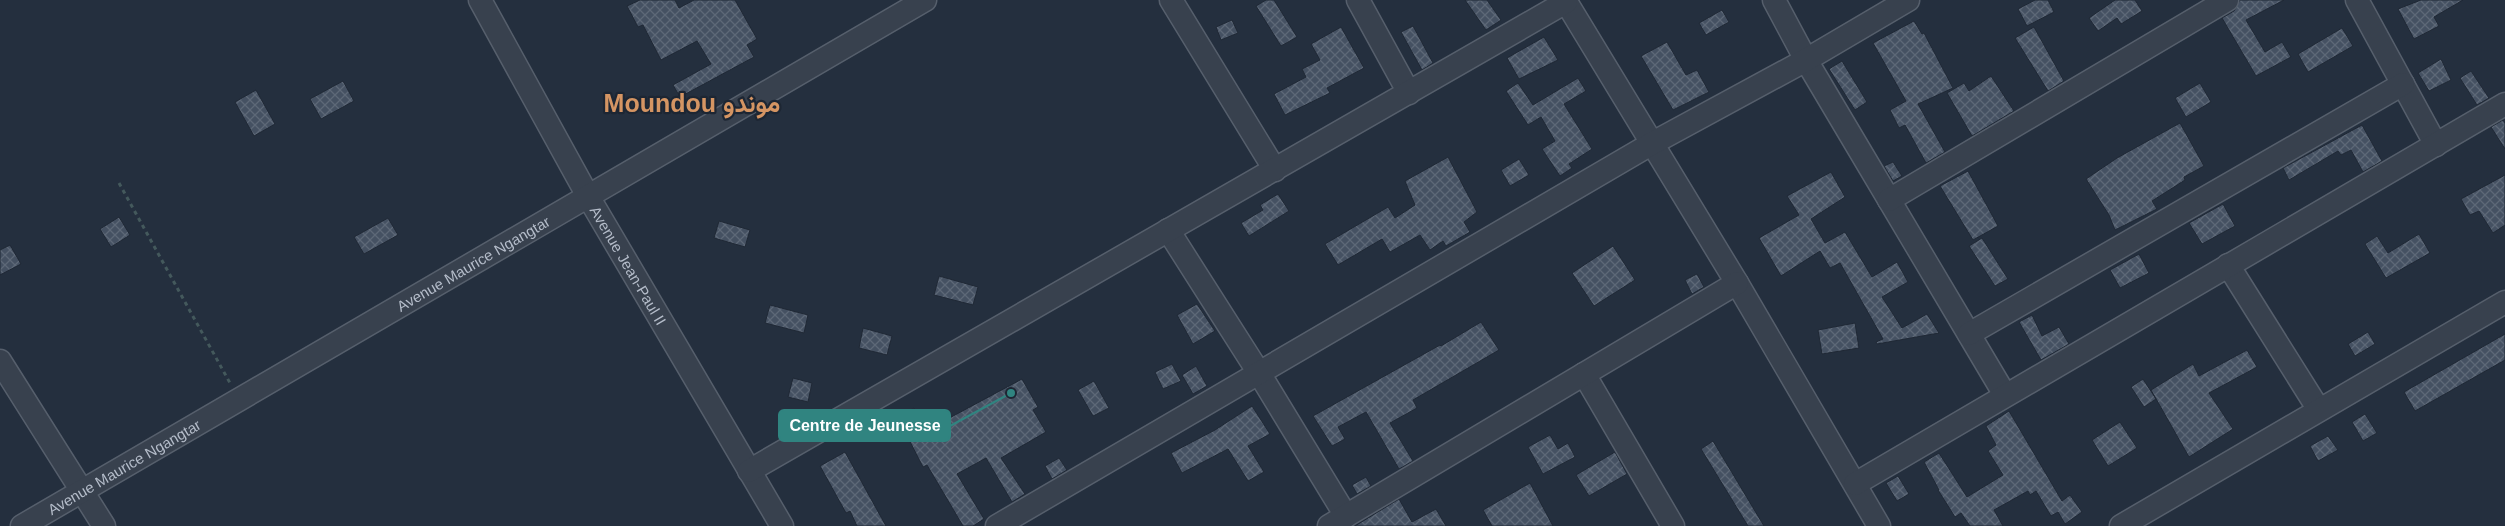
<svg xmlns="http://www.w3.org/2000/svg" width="2505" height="526" viewBox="0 0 2505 526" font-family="Arial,Vazirmatn,sans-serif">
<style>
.building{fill:url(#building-cross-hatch);stroke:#1f2835}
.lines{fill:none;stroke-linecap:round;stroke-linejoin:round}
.minor-casing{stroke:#565f6c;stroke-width:25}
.path{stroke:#44595c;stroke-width:3;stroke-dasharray:4 4;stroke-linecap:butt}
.minor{stroke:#38414e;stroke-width:22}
.labels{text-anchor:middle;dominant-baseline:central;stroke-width:4.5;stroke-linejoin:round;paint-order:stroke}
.street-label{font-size:15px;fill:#b4bcc9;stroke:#1d2633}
.town-label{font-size:25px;font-weight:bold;fill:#d59563;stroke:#1d2633}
.leader{fill:none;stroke:#308480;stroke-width:2}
.callout-dot{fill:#308480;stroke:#1d2633;stroke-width:2}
.callout{fill:#308480;stroke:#308480;stroke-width:2}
.callout-label{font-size:16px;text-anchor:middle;font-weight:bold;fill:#fff}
</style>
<defs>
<pattern id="building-cross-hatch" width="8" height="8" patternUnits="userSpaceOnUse" patternTransform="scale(1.25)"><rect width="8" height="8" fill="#455162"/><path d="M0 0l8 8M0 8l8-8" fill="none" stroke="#5d6877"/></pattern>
</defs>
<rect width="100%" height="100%" fill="#242f3e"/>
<!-- building -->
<path class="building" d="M640 0H675L679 8 694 0H735L757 39 747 45 754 57 680 97 673 85 711 64 697 41 661 60 643 25 638 27 627 6Z
M1266 0H1274L1297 37 1281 46 1256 6Z
M1465 0H1487L1501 20 1486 30Z
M2035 0H2048L2054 12 2027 26 2018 9Z
M2115 0H2135L2142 11 2121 24 2117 18 2098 31 2089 18Z
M2240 0H2284L2246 20 2265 52 2282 42 2291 57 2256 76 2222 18 2234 11Z
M2421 0H2463L2434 17 2439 26 2414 39 2398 9Z
M1722 10 1729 22 1706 35 1699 23Z
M1232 20 1238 33 1221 40 1216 27Z
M1914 21 1922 34 1924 33 1953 88 1918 104 1945 152 1926 163 1905 125 1899 128 1890 110 1906 101 1873 43Z
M1413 26 1433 63 1422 70 1401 32Z
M1341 27 1364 68 1327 88 1330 93 1285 115 1274 94 1306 77 1302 69 1320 60 1311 44Z
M2034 27 2064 81 2048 91 2015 38Z
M2342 28 2353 46 2308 72 2298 54Z
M1544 37 1558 60 1519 79 1507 58Z
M1667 42 1686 75 1697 70 1709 92 1673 110 1641 56Z
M2441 59 2451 80 2429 91 2418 73Z
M1842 61 1867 102 1855 110 1829 69Z
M2471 71 2489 98 2477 105 2460 78Z
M1991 76 2014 111 1972 136 1947 93 1964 83 1969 91Z
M1578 78 1586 91 1564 104 1592 149 1569 164 1572 168 1560 176 1542 149 1555 141 1541 117 1528 125 1506 91 1518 83 1533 105Z
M343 81 354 101 321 119 310 99Z
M2200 83 2211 102 2186 117 2175 98Z
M256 90 275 124 254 136 235 102Z
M2503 120 2505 123V149L2491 127Z
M2180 123 2204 166 2184 177 2185 180 2152 201 2157 209 2115 230 2109 215 2086 179 2117 158Z
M2362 125 2382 161 2363 172 2351 150 2341 155 2338 151 2289 180 2283 168Z
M1448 157 1477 212 1464 222 1470 232 1446 246 1443 241 1430 250 1420 235 1390 252 1382 239 1338 265 1325 244 1388 207 1395 218 1415 205 1405 181Z
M1519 159 1529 175 1510 186 1501 170Z
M1893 162 1902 176 1893 181 1884 166Z
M1968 171 1998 226 1973 240 1940 186Z
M1831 172 1845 197 1811 219 1825 243 1845 232 1872 277 1897 262 1908 282 1882 297 1902 328 1927 314 1939 333 1877 344 1876 342 1883 339 1840 263 1830 268 1820 251 1781 276 1759 238 1799 215 1787 196Z
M2505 175V225L2493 233 2479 211 2470 215 2461 199Z
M1278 194 1289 211 1249 236 1241 223 1263 210 1260 205Z
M2223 204 2235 226 2202 244 2189 223Z
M119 217 130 235 111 247 100 229Z
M388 218 398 235 364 254 354 237Z
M719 221 750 230 745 247 714 238Z
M2419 234 2430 253 2386 278 2365 244 2377 236 2388 253Z
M1982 238 2008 279 1995 286 1969 246Z
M10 245 21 264 0 275V250Z
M1613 246 1635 280 1594 306 1572 273Z
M2139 254 2149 273 2120 288 2110 270Z
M1697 274 1704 287 1692 294 1685 280Z
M939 276 978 287 973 305 934 295Z
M1197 304 1215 331 1193 344 1177 315Z
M770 305 808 315 804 333 765 323Z
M2032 315 2042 336 2059 327 2069 344 2041 360 2019 322Z
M1481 322 1499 350 1413 400 1417 408 1390 423 1413 461 1399 469 1366 412 1338 427 1345 439 1332 446 1313 416 1440 345 1441 346Z
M1855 323 1859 348 1822 354 1818 330Z
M863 328 892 336 887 355 859 348Z
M2368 332 2375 344 2355 356 2348 344Z
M2505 334V360L2415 411 2404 392Z
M2247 350 2257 367 2209 393 2233 429 2189 457 2151 390 2193 364 2199 376Z
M1172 364 1181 381 1163 389 1155 372Z
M1196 366 1207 386 1193 394 1182 375Z
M793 378 812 383 808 402 788 397Z
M1022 379 1038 407 1033 410 1046 432 1001 458 1025 494 1012 502 986 458 957 474 984 519 973 526H963L927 465 923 467 905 432 908 431 900 416 914 408 927 430Z
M2143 379 2156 399 2144 407 2131 387Z
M1094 381 1109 408 1093 416 1078 390Z
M1252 406 1270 434 1248 446 1264 472 1248 481 1228 449 1182 473 1171 453 1215 430Z
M2009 411 2062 501 2070 495 2082 512 2065 524 2058 512 2051 516 2036 491 2030 495 2028 491 1994 510 2003 526H1970L1961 513 1955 517 1938 490H1939L1924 462 1939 453 1967 497 2003 475 1988 451 1996 445 1986 426Z
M2365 414 2377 433 2363 441 2352 422Z
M2120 422 2137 448 2108 466 2092 440Z
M1550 435 1558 449 1568 443 1575 457 1543 474 1528 447Z
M2328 436 2338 450 2318 461 2310 446Z
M1713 441 1764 526H1748L1701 449Z
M845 452 886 526H857L850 511 846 513 820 466Z
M1615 452 1627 474 1589 496 1576 475Z
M1059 458 1067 470 1052 479 1045 466Z
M1898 476 1909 494 1897 501 1886 483Z
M1366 477 1371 486 1357 494 1352 485Z
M1530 483 1553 526H1492L1483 510Z
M1399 499 1412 522 1436 509 1446 526H1355Z"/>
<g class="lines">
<!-- minor casing -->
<g class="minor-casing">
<g id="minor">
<path id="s1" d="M480 0 589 198 782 526"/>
<path d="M1171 0 1275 170"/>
<path d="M1358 0 1409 93"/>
<path d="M1565 0 1737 283 1879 526"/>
<path d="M1774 0 1806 60 2005 395"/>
<path d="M2357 0 2436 145"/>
<path d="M1889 200 2227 0"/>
<path d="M1168 230 1259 373 1346 516"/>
<path d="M2228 265 2319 410"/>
<path d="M1969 334 2403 84"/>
<path d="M0 361 104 526"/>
<path d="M1584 374 1673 526"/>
<path d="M749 471 1566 2"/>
<path d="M1855 484 2505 104"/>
<path id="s2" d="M22 526 925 0"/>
<path d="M997 526 1651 144 1806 60 1908 0"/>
<path d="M1329 526 1737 283"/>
<path d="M2121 526 2505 302"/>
</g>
</g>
<!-- path -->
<path class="path" d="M119 183 230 383"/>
<!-- minor -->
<use href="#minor" class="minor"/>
</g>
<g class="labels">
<!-- street labels -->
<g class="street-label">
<text stroke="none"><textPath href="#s2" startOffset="522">Avenue Maurice Ngangtar</textPath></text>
<text stroke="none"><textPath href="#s1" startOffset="304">Avenue Jean-Paul II</textPath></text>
<text stroke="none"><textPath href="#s2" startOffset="118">Avenue Maurice Ngangtar</textPath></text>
</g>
<!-- town labels -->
<g class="town-label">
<text x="692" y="103">Moundou موندو</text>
</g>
</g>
<!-- callouts -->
<path class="leader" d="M1011 393L950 426"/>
<circle class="callout-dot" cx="1011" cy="393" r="5"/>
<rect class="callout" x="779" y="410" width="171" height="31" rx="5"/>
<g class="callout-label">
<text x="865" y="431">Centre de Jeunesse</text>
</g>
</svg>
